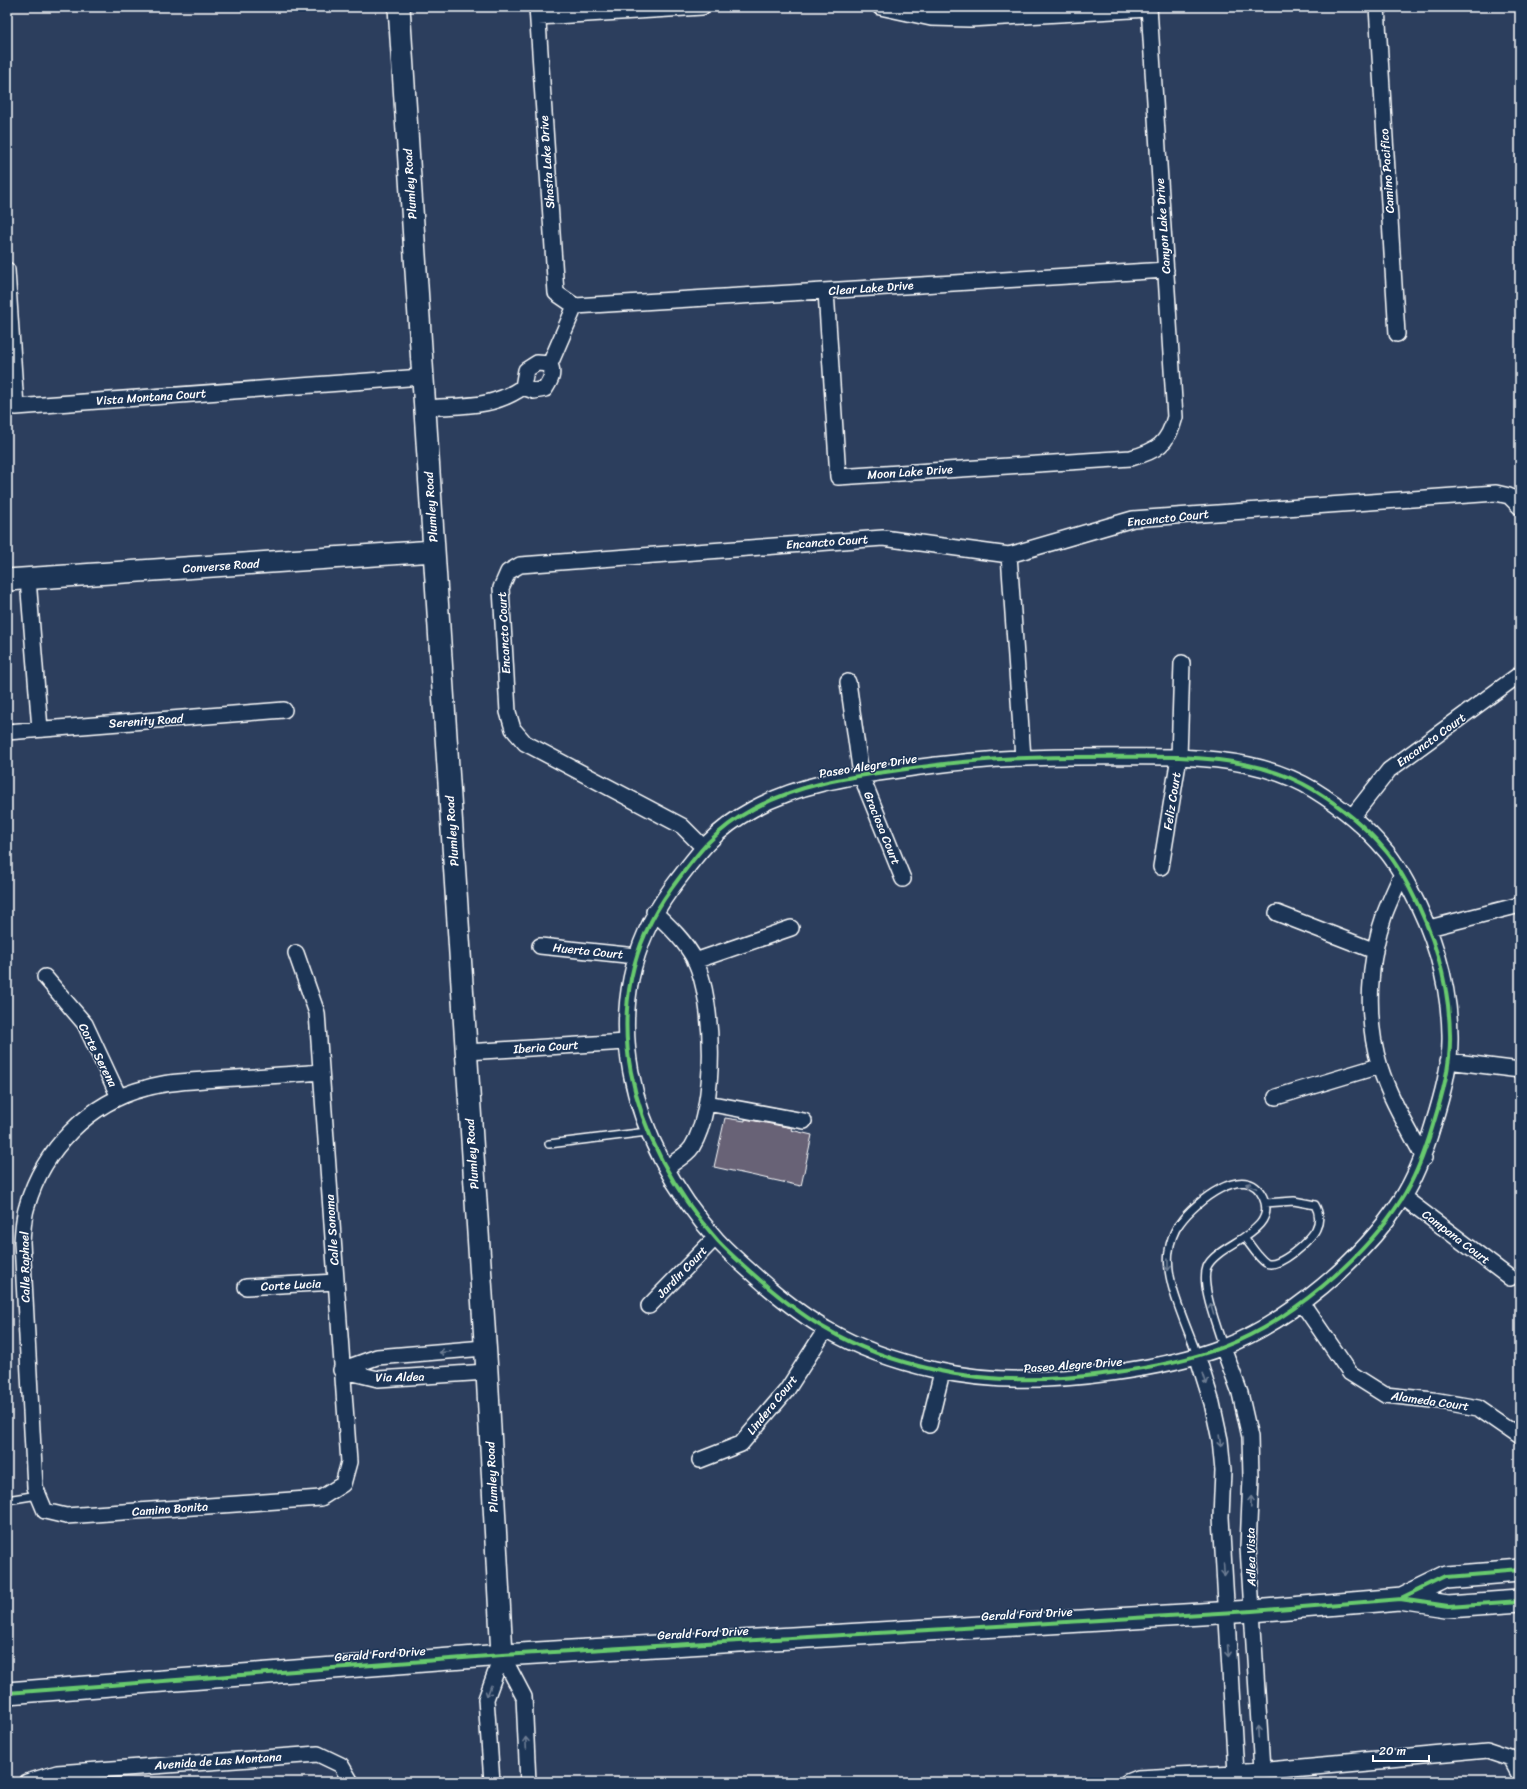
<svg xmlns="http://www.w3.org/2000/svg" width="1527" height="1789" viewBox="0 0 1527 1789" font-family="Sriracha,sans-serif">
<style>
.building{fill:#686276;stroke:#fff}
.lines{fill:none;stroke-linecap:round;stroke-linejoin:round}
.lane-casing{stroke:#fff;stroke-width:10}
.street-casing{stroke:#fff;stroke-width:18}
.secondary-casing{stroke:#fff;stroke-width:24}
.lane{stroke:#1d3557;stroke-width:7}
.street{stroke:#1d3557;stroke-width:15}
.secondary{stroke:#1d3557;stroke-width:21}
.cycleway-casing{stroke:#1d3557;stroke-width:6}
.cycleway{stroke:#67ca6e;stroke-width:4}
.oneway{stroke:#6c7c92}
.labels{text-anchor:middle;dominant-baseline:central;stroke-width:3;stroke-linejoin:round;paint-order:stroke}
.street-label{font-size:12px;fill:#fff;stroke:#1d3557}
</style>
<rect width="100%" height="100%" fill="#2c3e5d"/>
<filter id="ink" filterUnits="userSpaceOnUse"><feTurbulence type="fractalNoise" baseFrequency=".025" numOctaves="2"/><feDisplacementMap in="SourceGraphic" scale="8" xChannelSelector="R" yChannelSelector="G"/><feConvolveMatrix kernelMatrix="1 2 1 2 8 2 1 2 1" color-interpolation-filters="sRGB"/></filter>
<g filter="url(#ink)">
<!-- building -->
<path class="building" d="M725 1118 745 1121V1119L792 1128 791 1130 812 1135 801 1186 714 1167Z"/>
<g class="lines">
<!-- lane casing -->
<g class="lane-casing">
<path id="lane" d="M549 1144 647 1132
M1244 1237C1250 1244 1258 1258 1266 1263 1278 1270 1311 1240 1316 1229 1320 1221 1319 1212 1315 1205L1294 1201 1265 1203
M1197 1355C1187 1326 1164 1280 1169 1251 1170 1242 1174 1230 1180 1223 1194 1203 1246 1160 1263 1197 1280 1233 1217 1243 1207 1267 1200 1286 1218 1328 1223 1347
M7 1500 38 1495"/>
</g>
<!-- street casing -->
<g class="street-casing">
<path id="street" d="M537 7 556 293 575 306
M880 7 931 18 970 19 1149 9
M1377 7 1397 334
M538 17 702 7
M7 270 16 407 422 377
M826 291 838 477 1131 458C1157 451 1168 444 1175 417L1149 7
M575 306 1166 270
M523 387 534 391 545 389C551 380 554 374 550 364L575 306
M425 408C462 405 491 409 523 387L526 370 537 363 550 364
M1009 555 1023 758
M28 579 40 729
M848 682 861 775 903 879
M7 732 284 710
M1179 757C1225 759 1273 765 1314 790 1340 806 1365 826 1385 850 1395 861 1403 876 1410 889 1434 934 1449 982 1450 1034 1451 1065 1442 1096 1433 1125 1425 1152 1416 1177 1401 1200 1363 1259 1289 1322 1223 1347 1187 1361 1148 1368 1110 1373 1053 1381 992 1383 935 1370 899 1362 858 1348 826 1329 806 1318 787 1303 769 1288 752 1273 734 1258 718 1241 631 1144 588 1003 671 889 697 854 714 830 753 809 799 784 848 777 899 770 941 764 984 759 1027 758 1078 756 1128 757 1179 757Z
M1352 817 1389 770 1520 674
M702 846 682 826 525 743 513 729 508 712 501 588 508 572 520 565 883 538 1009 555 1133 519 1496 493 1509 496 1520 507
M1161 867 1179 757 1182 663
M1402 874C1396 887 1390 900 1385 913 1368 960 1365 1019 1380 1067 1390 1099 1408 1128 1424 1158
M654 912C670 927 685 941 695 960 715 1003 717 1107 692 1147 687 1155 674 1162 666 1168
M1277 913 1375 951
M1429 928 1520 905
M540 946 636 956
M296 953 317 1013 349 1462 343 1484 321 1498 66 1516 45 1511 35 1487 22 1242C23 1231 23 1218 27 1206 43 1150 89 1102 146 1088 169 1081 194 1081 218 1079 253 1077 287 1075 321 1072
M695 961 791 928
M45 977 85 1024 119 1097
M466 1052 626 1042
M1448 1061 1520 1070
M1276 1097 1379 1066
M707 1103 804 1121
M1403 1197 1510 1278
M246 1287 336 1282
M1302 1303 1350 1373 1385 1395 1433 1400 1478 1408 1520 1437
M649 1306 715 1238
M1223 1347 1240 1393 1250 1437 1251 1477 1248 1547 1262 1771
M484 1348 377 1357 341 1370 378 1379 487 1372
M1197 1355 1212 1403 1220 1440 1223 1471 1221 1517 1236 1773
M929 1425 942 1372
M700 1460 741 1444 787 1390 826 1329
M502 1655 524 1697 528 1782
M27 1782 57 1773 318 1754 341 1765 351 1782
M492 1782 486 1699 502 1655
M1127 1782 1137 1778 1236 1773 1488 1750 1512 1758 1520 1773"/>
</g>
<!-- secondary casing -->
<g class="secondary-casing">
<path id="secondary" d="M399 7 487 1372 502 1655
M7 580 434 551
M1401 1599 1446 1577 1520 1571
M7 1693 502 1655 1252 1611 1401 1599 1448 1606 1520 1601"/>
</g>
<!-- lane -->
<use href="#lane" class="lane"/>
<!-- street -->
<use href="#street" class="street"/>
<!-- secondary -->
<use href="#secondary" class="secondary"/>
<!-- cycleway casing -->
<g class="cycleway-casing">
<path id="cycleway" d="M1179 757C1225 759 1273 765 1314 790 1340 806 1365 826 1385 850 1395 861 1403 876 1410 889 1434 934 1449 982 1450 1034 1451 1065 1442 1096 1433 1125 1425 1152 1416 1177 1401 1200 1363 1259 1289 1322 1223 1347 1187 1361 1148 1368 1110 1373 1053 1381 992 1383 935 1370 899 1362 858 1348 826 1329 806 1318 787 1303 769 1288 752 1273 734 1258 718 1241 631 1144 588 1003 671 889 697 854 714 830 753 809 799 784 848 777 899 770 941 764 984 759 1027 758 1078 756 1128 757 1179 757Z
M1401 1599 1446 1577 1520 1571
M7 1693 502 1655 1252 1611 1401 1599 1448 1606 1520 1601"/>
</g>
<!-- cycleway -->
<use href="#cycleway" class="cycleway"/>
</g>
<!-- one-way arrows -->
<defs><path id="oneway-shaft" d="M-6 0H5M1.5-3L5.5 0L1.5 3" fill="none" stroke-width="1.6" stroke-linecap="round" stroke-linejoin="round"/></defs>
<g class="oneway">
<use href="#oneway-shaft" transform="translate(1251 1186) rotate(-157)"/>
<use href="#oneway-shaft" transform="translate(1168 1265) rotate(89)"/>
<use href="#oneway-shaft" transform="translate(1212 1309) rotate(-106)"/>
<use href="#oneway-shaft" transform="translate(445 1352) rotate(175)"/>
<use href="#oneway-shaft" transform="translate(1205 1379) rotate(72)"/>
<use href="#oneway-shaft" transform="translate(1220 1441) rotate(82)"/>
<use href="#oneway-shaft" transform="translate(1251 1502) rotate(-88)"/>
<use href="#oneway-shaft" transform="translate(1224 1570) rotate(86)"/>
<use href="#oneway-shaft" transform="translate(1228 1651) rotate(86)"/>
<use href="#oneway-shaft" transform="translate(489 1691) rotate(110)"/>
<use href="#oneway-shaft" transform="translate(1259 1732) rotate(-93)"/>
<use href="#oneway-shaft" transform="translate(526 1743) rotate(-93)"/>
</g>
</g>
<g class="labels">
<!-- street labels -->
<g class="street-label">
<text transform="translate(547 162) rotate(-94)">Shasta Lake Drive</text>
<text transform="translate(1387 171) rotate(-94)">Camino Pacifico</text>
<text transform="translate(410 184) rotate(-94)">Plumley Road</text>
<text transform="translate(1163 226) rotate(-94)">Canyon Lake Drive</text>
<text transform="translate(871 288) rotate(-4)">Clear Lake Drive</text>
<text transform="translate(151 397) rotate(-4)">Vista Montana Court</text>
<text transform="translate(910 472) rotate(-4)">Moon Lake Drive</text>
<text transform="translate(431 507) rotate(-94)">Plumley Road</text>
<text transform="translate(1168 518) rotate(-6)">Encancto Court</text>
<text transform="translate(827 542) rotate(-4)">Encancto Court</text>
<text transform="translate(221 566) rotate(-4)">Converse Road</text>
<text transform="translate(504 633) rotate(-93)">Encancto Court</text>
<text transform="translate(146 721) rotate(-4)">Serenity Road</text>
<text transform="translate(1431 740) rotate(-36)">Encancto Court</text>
<text transform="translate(868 766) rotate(-9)">Paseo Alegre Drive</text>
<text transform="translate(1172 801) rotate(-81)">Feliz Court</text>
<text transform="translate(882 828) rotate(68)">Graciosa Court</text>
<text transform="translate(452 831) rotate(-94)">Plumley Road</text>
<text transform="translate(588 951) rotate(6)">Huerta Court</text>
<text transform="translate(546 1047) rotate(-4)">Iberia Court</text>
<text transform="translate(98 1055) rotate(63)">Corte Serena</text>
<text transform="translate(472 1154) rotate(-94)">Plumley Road</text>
<text transform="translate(332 1230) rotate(-94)">Calle Sonoma</text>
<text transform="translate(1456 1237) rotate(37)">Campana Court</text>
<text transform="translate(25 1267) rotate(-91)">Calle Raphael</text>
<text transform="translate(682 1272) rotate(-46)">Jardin Court</text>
<text transform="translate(291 1285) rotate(-3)">Corte Lucia</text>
<text transform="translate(1073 1365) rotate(-4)">Paseo Alegre Drive</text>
<text transform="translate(400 1377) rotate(-1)">Via Aldea</text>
<text transform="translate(1430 1401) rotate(8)">Alameda Court</text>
<text transform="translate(772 1405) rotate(-51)">Lindera Court</text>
<text transform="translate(492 1477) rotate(-93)">Plumley Road</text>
<text transform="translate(170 1509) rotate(-4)">Camino Bonita</text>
<text transform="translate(1251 1557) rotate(-91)">Adlea Vista</text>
<text transform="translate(1027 1614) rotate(-3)">Gerald Ford Drive</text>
<text transform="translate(703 1633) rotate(-3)">Gerald Ford Drive</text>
<text transform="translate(380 1654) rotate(-4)">Gerald Ford Drive</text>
<text transform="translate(218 1761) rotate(-4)">Avenida de Las Montana</text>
</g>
</g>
<!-- margin -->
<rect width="1527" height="1789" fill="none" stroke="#1d3557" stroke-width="24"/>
<rect x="12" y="12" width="1503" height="1765" fill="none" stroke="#fff" stroke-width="1.5" filter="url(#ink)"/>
<!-- scale -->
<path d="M1373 1755v6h56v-6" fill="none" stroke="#ffffff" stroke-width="2"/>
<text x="1379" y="1755" font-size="12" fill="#ffffff" stroke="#1d3557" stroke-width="3" paint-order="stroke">20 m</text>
</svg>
